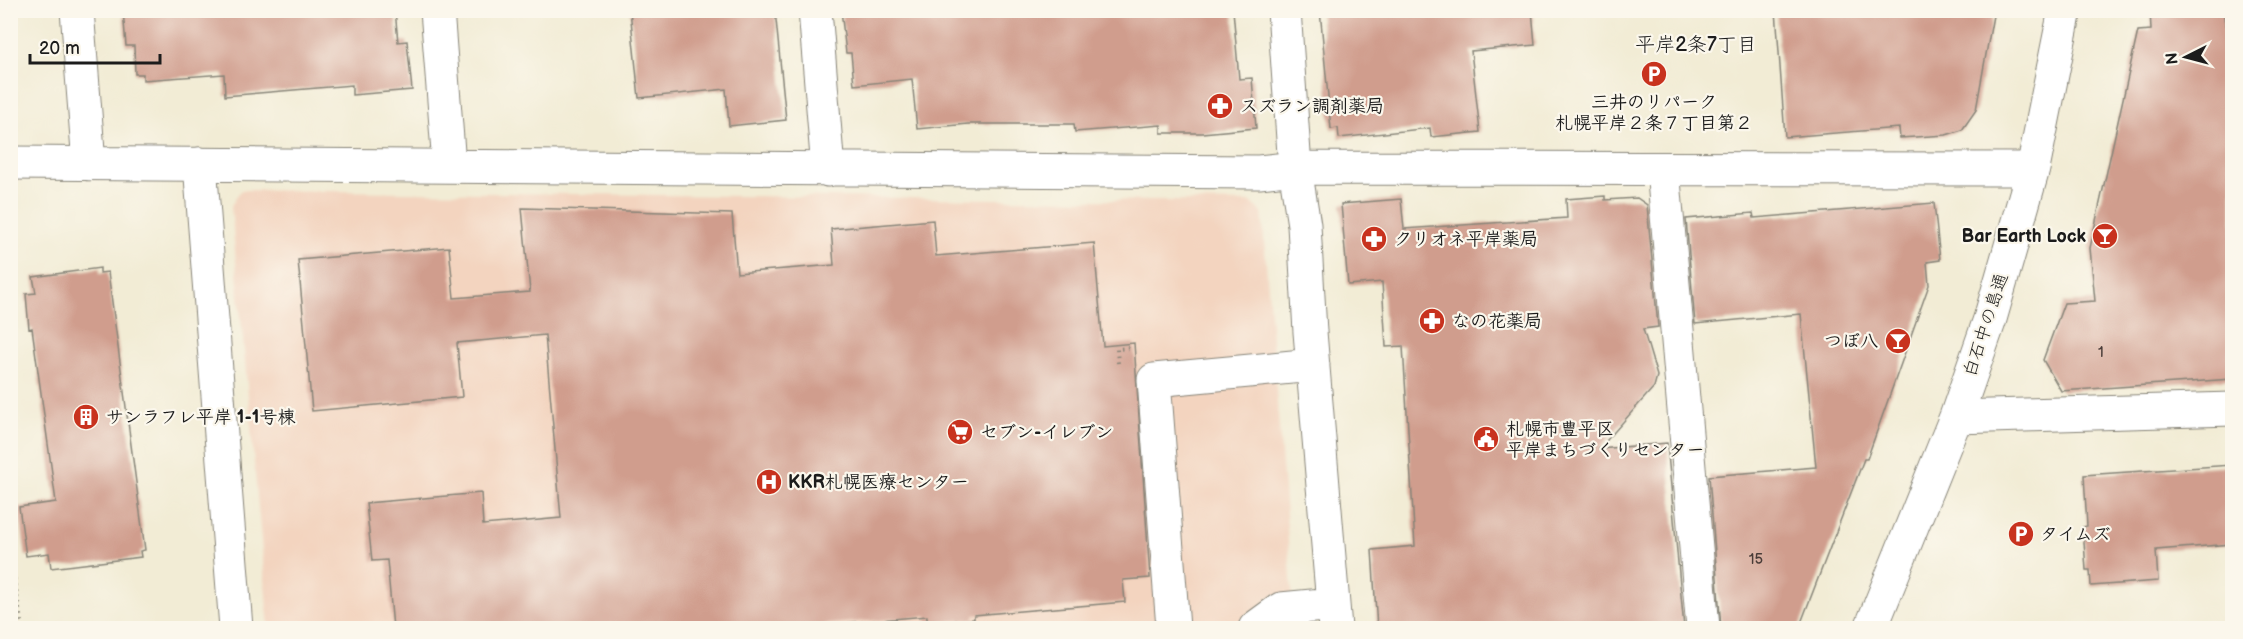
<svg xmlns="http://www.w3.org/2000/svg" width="2243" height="639" viewBox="0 0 2243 639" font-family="'Balsamiq Sans','Klee One',sans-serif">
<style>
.built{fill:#f3d4bf}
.building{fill:#d09d8d}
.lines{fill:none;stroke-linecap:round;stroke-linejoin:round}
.minor-casing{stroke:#878478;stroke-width:35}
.path{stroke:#878478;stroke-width:4;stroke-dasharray:1.5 4.5;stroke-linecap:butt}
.minor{stroke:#fff;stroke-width:33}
.labels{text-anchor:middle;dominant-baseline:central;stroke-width:4.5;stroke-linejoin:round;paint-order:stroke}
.number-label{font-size:15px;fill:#493c38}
.poi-label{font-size:18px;font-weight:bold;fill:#1c1c1c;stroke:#fbf7ec;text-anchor:start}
.street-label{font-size:18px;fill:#1c1c1c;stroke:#fbf7ec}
.neighbourhood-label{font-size:20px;fill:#1c1c1c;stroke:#fbf7ec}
</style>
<rect width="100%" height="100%" fill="#fbf7ec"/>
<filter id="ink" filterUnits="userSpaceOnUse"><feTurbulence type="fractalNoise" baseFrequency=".0167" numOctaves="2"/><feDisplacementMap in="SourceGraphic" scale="12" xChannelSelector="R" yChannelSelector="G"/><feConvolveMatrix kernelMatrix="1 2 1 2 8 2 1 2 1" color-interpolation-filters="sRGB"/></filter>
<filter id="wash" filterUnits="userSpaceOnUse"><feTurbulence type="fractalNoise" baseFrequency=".008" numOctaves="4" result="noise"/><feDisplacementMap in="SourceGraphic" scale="24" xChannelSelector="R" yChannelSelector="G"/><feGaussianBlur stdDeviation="1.35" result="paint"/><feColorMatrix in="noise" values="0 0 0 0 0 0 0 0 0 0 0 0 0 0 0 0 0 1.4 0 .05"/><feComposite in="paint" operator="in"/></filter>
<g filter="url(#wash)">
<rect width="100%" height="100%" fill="#f2ecd5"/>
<!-- built -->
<path class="built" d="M241 190 1251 202 1262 213 1295 628H269L231 206Z"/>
<g id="blocks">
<!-- building -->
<path class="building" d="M123 10H245L246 14 287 10H395L398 42 407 41 412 90 352 95V85L225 96 224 74 143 80V74H135L134 46H126Z
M630 10H775L786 120 729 126 726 89 639 98Z
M841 10H1233L1239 79 1252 78 1256 128 1202 133H1161V125L1075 132 1074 124H968L917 129 912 79 854 85 851 53H846Z
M1320 10H1532L1535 45 1471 51 1480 132 1431 137 1430 128 1339 138 1338 128 1331 129Z
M1776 10H1994L1976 110 1962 130 1946 135 1900 138 1899 128 1785 137Z
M2150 10H2223L2225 25 2232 24V379L2061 391 2043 360 2064 303 2095 301 2090 248 2138 31 2151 30Z
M1605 196V200L1637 198 1647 205 1658 327 1643 329 1657 376 1654 387 1599 449 1667 443 1684 628H1377L1372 550 1415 546 1403 346 1386 347 1382 282 1348 285 1341 204 1401 199 1404 229 1567 218 1566 199Z
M1934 203 1940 260 1927 262 1929 285 1867 459H1864L1799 628H1721L1709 476 1816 467 1801 314 1695 324 1686 219 1753 213 1754 218Z
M522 208 732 214 737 273 834 265 831 229 933 220 936 256 1094 243 1103 346 1134 343 1150 578 1123 580 1125 602 974 615V619L927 623V616L785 628H393L387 560 372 561 366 503 481 493 483 525 561 518 545 335 457 343 462 397 312 411 298 260 449 247 454 298 530 292Z
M100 268V273L108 272 145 550 140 551 141 557 51 568 49 553 26 556 19 507 56 502 32 328 29 329 26 294 36 293 33 277Z
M2232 465V544L2156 550 2158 581 2091 586 2090 570H2086L2083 527 2087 526 2084 475Z"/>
</g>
</g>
<g filter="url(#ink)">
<use href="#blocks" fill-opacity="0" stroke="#878478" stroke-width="1.5"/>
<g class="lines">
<!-- minor casing -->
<g class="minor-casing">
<path id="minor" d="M77 10 89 164
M437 10 449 165
M815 10 828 170
M1284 10 1295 168 1304 225 1310 332 1335 628
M10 163 1259 172 1295 168 2033 169
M200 164 236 628
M1663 169 1703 628
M1956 417 2232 409
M1173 628 1154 380 1313 365
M1255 628 1281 609 1333 604
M1871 628 1956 417 1990 319 2033 169 2065 10"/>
</g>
<!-- path -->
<path class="path" d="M1118 363 1117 349 1131 348
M10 549 22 628"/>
<!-- minor -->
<use href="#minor" class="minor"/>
</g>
</g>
<!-- icons -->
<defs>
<g id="parking-disc" transform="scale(1.35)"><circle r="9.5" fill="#c8321e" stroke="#fbf7ec"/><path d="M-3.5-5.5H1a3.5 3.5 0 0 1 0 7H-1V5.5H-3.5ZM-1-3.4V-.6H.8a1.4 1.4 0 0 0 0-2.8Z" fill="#fff"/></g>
<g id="pharmacy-disc" transform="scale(1.35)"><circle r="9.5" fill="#c8321e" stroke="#fbf7ec"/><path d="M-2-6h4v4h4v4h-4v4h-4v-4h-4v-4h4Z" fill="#fff"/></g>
<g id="bar-disc" transform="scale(1.35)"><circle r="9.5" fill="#c8321e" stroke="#fbf7ec"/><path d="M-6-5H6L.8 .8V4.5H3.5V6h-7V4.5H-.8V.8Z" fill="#fff"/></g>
<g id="building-disc" transform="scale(1.35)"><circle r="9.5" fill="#c8321e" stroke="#fbf7ec"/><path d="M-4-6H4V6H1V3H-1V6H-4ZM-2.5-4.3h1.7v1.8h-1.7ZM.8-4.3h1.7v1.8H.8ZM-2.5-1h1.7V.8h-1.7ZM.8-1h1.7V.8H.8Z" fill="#fff"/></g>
<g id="supermarket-disc" transform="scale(1.35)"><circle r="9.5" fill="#c8321e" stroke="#fbf7ec"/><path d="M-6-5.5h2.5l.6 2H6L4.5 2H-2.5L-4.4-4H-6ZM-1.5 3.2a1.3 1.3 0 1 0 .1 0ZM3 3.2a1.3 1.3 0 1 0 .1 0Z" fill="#fff"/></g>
<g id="civic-disc" transform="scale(1.35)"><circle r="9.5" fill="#c8321e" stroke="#fbf7ec"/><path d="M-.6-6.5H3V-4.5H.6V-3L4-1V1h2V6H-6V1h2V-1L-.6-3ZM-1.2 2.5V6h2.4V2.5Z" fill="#fff"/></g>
<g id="hospital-disc" transform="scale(1.35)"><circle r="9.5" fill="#c8321e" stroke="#fbf7ec"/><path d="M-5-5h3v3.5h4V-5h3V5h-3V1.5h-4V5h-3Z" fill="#fff"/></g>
</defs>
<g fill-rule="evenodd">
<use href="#parking-disc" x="1654" y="74"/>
<use href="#pharmacy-disc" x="1220" y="106"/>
<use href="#bar-disc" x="2105" y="236"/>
<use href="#pharmacy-disc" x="1374" y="239"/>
<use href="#pharmacy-disc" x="1432" y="321"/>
<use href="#bar-disc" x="1898" y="341"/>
<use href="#building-disc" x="86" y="417"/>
<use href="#supermarket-disc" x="960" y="432"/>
<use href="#civic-disc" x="1486" y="439"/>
<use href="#hospital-disc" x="769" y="482"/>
<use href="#parking-disc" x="2021" y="534"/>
</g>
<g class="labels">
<!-- number labels -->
<g class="number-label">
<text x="2101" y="352">1</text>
<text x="1756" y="559">15</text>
</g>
<!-- poi labels -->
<g class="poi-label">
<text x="1654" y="102" text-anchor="middle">三井のリパーク<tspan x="1654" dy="21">札幌平岸２条７丁目第２</tspan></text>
<text x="1240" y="106">スズラン調剤薬局</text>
<text x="2086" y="236" text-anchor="end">Bar Earth Lock</text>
<text x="1394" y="239">クリオネ平岸薬局</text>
<text x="1452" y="321">なの花薬局</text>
<text x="1878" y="341" text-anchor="end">つぼ八</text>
<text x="106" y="417">サンラフレ平岸 1-1号棟</text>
<text x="1506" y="429">札幌市豊平区<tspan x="1506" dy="21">平岸まちづくりセンター</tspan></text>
<text x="980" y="432">セブン-イレブン</text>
<text x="788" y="482">KKR札幌医療センター</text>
<text x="2040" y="534">タイムズ</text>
</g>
<!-- street labels -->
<g class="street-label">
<text transform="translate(1986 325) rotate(-72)">白石中の島通</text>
</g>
<!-- neighbourhood labels -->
<g class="neighbourhood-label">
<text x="1696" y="45">平岸2条7丁目</text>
</g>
</g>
<!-- margin -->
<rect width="2243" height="639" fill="none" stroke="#fbf7ec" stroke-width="36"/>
<!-- north arrow -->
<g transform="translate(2186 57) rotate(264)" stroke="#fbf7ec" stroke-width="4.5" paint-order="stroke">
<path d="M0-4.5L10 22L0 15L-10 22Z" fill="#1c1c1c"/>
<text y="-9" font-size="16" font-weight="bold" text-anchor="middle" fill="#1c1c1c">N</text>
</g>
<!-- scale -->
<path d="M30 54v9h130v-9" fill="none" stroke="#1c1c1c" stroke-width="3"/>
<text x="39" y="54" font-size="18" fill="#1c1c1c" stroke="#fbf7ec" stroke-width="4.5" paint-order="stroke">20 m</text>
</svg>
